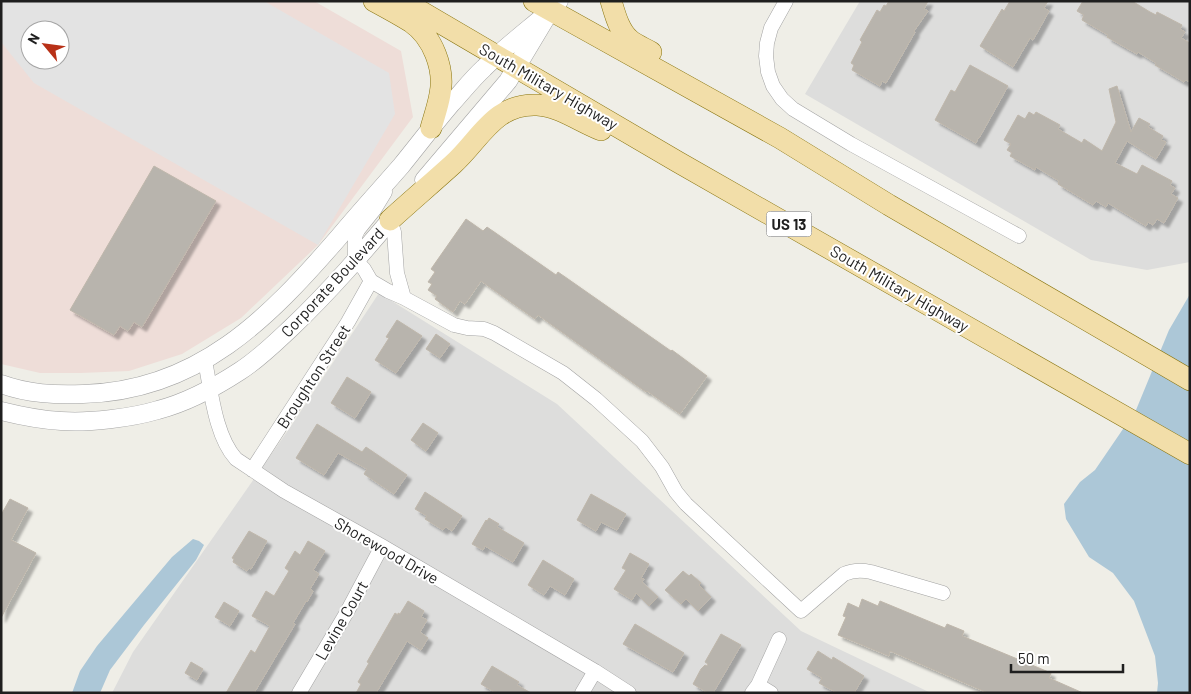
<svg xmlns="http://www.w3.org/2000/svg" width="1191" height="694" viewBox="0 0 1191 694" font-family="Barlow,sans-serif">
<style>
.residential{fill:#dddddc}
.commercial{fill:#eeddd8;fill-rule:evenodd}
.parking{fill:#e3e3e3;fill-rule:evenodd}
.water{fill:#acc7d7}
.building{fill:#b8b4ad;stroke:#bfb7ab;filter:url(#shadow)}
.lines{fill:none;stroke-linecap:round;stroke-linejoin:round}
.minor-casing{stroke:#a3a3a3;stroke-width:15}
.tertiary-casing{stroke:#a3a3a3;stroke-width:19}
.primary-casing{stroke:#8a7611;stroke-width:22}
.minor{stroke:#fff;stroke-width:14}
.tertiary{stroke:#fff;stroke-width:18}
.primary{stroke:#f2dea9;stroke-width:21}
.labels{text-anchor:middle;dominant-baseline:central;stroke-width:4;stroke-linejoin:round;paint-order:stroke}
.shield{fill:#fff;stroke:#626262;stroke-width:1}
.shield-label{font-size:15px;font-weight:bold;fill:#1f1f1f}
.street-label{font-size:16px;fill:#1f1f1f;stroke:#fff}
</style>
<defs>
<filter id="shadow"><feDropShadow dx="4.5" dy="4.5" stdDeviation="1" flood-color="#0004"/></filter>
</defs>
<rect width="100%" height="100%" fill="#efeee7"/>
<!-- residential -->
<path class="residential" d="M860 1H1190V262L1147 270 1091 260 805 94Z
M379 293 557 404 801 631 931 693H112L133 652 291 426Z"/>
<!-- commercial -->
<path class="commercial" d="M1 1H314L401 51 413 117 318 245 241 318 182 354 129 371 81 373H40L1 364ZM30 30H60V60H30Z"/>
<!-- parking -->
<path class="parking" d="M1 1H264L389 73 395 114 318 245 34 83 1 42ZM30 30H60V60H30Z"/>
<!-- water -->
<path class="water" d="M1190 294V693H1157L1158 683 1155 656 1134 601 1113 573 1089 557 1066 519 1064 504 1080 482 1095 470 1136 410 1169 330Z
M193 539 199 541 204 545 196 560 144 625 110 670 100 693H72L80 671 97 646 172 557Z"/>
<!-- building -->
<path class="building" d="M889 1H928L924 9 928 11 914 31 915 32 886 83 882 81 880 86 852 70 854 65 851 63 862 42 860 40 877 10 880 12 884 5 886 6Z
M1010 1H1048L1044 8 1049 11 1033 40 1030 38 1013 67 980 46 1002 9 1004 11Z
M1083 1H1132L1150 12 1156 15 1157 12 1182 25 1180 29 1185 32 1181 38 1190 43V82L1186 80 1184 82 1155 65 1156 63 1138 52 1137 54 1107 37 1108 35 1082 20 1084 15 1077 11Z
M970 65 1008 86 979 138H978L976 143 935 120 951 90 955 92Z
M1117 86 1131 132 1139 118 1150 124 1148 127 1163 136 1161 140 1166 142 1156 159 1127 141 1115 163 1137 174 1142 165 1172 181 1170 185 1175 188 1171 194 1178 198 1164 223 1157 219 1153 225 1148 222 1146 226 1108 203 1106 207 1096 201 1093 205 1058 184 1059 181 1036 167 1035 170 1010 156 1012 153 1007 150 1011 144 1004 140 1018 115 1025 119 1029 112 1034 115 1036 112 1060 125 1058 129 1082 143 1084 139 1102 151 1116 122 1109 89Z
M154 166 216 201 142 327 134 322 128 331 120 326 114 335 70 310Z
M466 219 483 231 487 227 556 275 558 272 671 351 672 350 707 376 680 414 647 391 646 392 538 315 535 319 481 281 465 304 460 301 453 312 435 299 437 296 428 290 432 284 428 282 435 272 431 269Z
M397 320 422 336 396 373 375 360 389 338 386 337Z
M436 334 450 344 440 358 426 349Z
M347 377 371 392 355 418 331 403Z
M423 423 438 433 426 451 411 440Z
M317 424 362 452 366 447 407 475 394 494 364 474 367 469 338 453 324 475 296 458Z
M425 492 462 516 452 531 446 527 443 530 425 519 427 516 415 509Z
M591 494 626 514 617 530 601 522 596 531 577 520Z
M10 499 28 508 11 540 36 553 1 618V515Z
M489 518 499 524 497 527 524 543 513 562 485 546 483 550 472 544 486 520 487 521Z
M249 531 267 541 251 569 249 568 247 571 233 562 234 559 232 558Z
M308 541 325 551 313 570 319 574 310 589 313 591 307 602 306 601 293 623 295 624 254 693H226L251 650 255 653 270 626 252 616 266 591 274 596 289 571 285 568 295 551 300 555Z
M630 553 649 564 641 578 644 579 642 582 658 597 649 606 636 593 632 600 614 589 626 570 622 568Z
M543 560 574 579 565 595 550 586 544 595 528 585Z
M683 571 689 576 691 574 701 583 699 585 711 597 698 611 686 599 681 604 665 590Z
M862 599 878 606 880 601 945 628 947 624 964 631 962 636 1051 673 1049 678 1083 693H988L890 651 889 656 838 635 846 617 843 616 848 603 859 608Z
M408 601 424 611 421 617 427 620 420 632 428 638 421 650 407 641 376 693H356L361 684 358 682 369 663 367 662 395 613 398 615V613L400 614Z
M224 602 239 611 230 626 215 617Z
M635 624 684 653 673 672 623 644Z
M721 634 741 645 713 693H708L693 684 701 669 705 665 707 666 708 664 705 662Z
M818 651 832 660 833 657 864 676 854 693H837L819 683 822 678 807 669Z
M191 662 203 669 197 680 185 673Z
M492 666 519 682 517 685 531 693H496L481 684Z"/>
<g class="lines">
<!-- minor casing -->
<g class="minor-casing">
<path id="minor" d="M786 1 771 28 767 43 766 56 768 72 773 86 782 99 793 109 851 144 1019 236
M385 192 374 210 358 230 355 236V260L364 269 371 281 388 291 404 298 454 325 467 328 484 329 494 333 563 373 596 399 642 441 662 467 676 492 686 504 801 611 844 574C853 570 861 570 871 572L943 593
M390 220 394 232 397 273 404 298
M205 361C211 390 215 436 236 459L284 491 382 546 595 671 629 693
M252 470 348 322 371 281
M758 685 771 693
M299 693 347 612 382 546
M582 693 595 671
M752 693 758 685 779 639"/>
</g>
<!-- tertiary casing -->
<g class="tertiary-casing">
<path id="tertiary" d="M424 180 508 81 550 11
M1 384C28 394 55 395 83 394 198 391 268 319 339 237 359 213 380 190 401 166 418 145 434 124 451 104 462 92 472 79 484 68 505 47 528 30 550 11L559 1
M1 411C21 416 41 420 61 421 89 423 131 418 158 410 185 403 217 386 240 371 259 359 276 342 292 327 330 291 365 250 399 210"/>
</g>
<!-- primary casing -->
<g class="primary-casing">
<path id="primary" d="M374 1C387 8 400 15 411 22 433 37 445 69 440 94 438 106 434 117 431 128
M403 1 678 162 1190 454
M534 1 780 138 889 205 1190 380
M611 1C615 14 619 31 630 40 636 45 644 48 651 52
M390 220C411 201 432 183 453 164 480 140 494 103 537 105 559 106 580 122 601 130"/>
</g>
<!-- minor -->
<use href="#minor" class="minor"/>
<!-- tertiary -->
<use href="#tertiary" class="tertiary"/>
<!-- primary -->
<use href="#primary" class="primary"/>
</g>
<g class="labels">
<!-- shield labels -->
<rect class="shield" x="766.5" y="211.5" width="45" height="25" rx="4"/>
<g class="shield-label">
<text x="789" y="224">US 13</text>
</g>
<!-- street labels -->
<g class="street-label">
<text transform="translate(549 86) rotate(30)">South Military Highway</text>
<text transform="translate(332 282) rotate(-47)">Corporate Boulevard</text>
<text transform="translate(900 288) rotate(30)">South Military Highway</text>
<text transform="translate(313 376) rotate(-57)">Broughton Street</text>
<text transform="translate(387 550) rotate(30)">Shorewood Drive</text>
<text transform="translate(341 620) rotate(-60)">Levine Court</text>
</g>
</g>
<!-- border -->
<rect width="1191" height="694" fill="none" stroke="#1f1f1f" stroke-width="5"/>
<!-- north arrow -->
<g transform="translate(45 45) rotate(299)"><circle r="24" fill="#ffffff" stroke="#a5a5a5"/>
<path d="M0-4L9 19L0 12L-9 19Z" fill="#b83117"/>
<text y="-8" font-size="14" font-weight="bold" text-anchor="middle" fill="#1f1f1f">N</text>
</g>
<!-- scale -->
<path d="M1011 664v8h112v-8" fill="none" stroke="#1f1f1f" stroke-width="2.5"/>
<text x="1018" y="664" font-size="15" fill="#1f1f1f" stroke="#ffffff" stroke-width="4" paint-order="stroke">50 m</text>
</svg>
